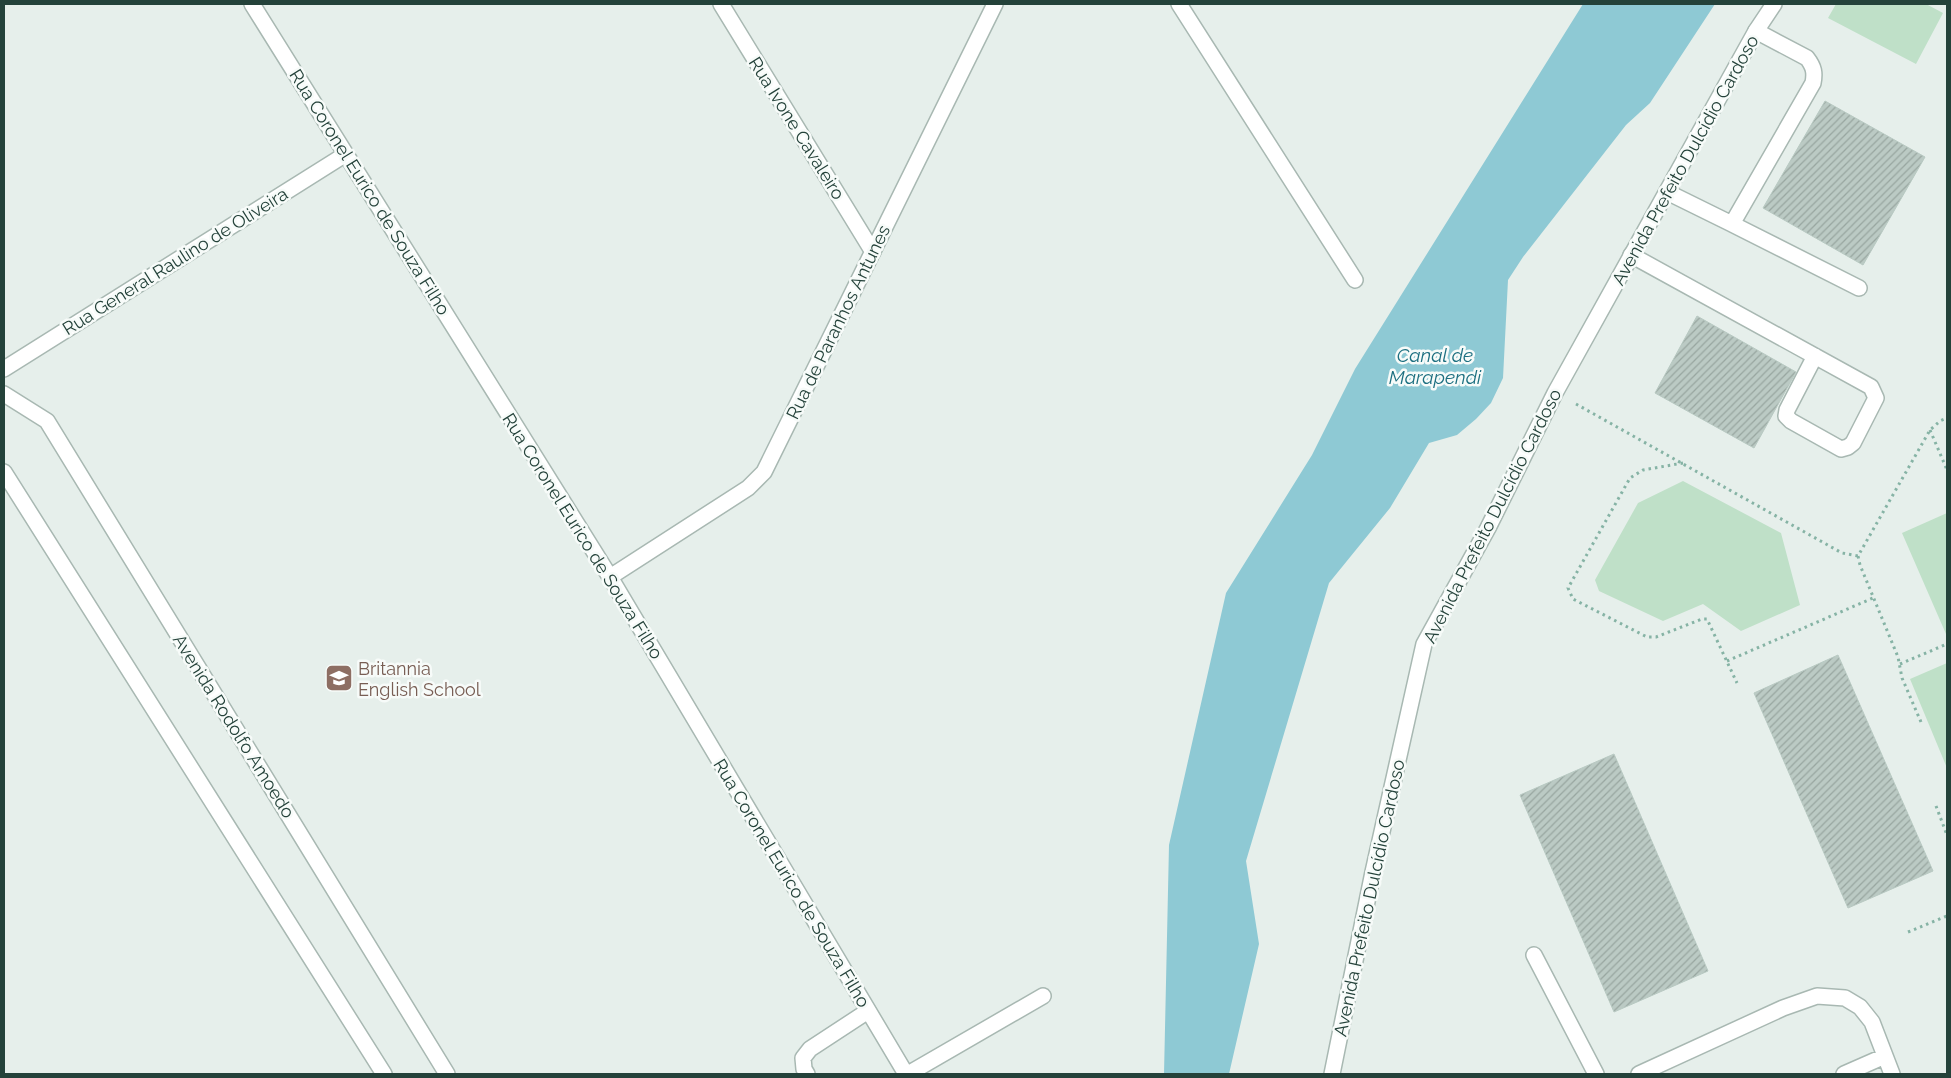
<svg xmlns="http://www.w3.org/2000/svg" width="1951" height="1078" viewBox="0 0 1951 1078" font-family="Raleway,sans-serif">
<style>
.green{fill:#bfe0c8}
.water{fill:#8ec9d4}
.building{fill:url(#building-hatch);stroke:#b8c9c2}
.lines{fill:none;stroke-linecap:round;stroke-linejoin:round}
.service-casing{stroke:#a8b8b2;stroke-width:18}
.minor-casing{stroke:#a8b8b2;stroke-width:18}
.tertiary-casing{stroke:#a8b8b2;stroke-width:18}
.path{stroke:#86b3a5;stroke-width:3;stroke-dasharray:2.5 4;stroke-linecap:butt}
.service{stroke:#fff;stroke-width:15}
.minor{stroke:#fff;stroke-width:15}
.tertiary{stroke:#fff;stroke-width:15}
.labels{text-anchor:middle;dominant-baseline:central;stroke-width:5;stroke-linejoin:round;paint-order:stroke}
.street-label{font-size:18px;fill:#24423a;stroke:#f7fbf9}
.education-label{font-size:18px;fill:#785e54;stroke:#f7fbf9;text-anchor:start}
.water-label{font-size:19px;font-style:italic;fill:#1c6f80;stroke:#f7fbf9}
</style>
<defs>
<pattern id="building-hatch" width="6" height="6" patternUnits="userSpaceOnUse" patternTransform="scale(1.25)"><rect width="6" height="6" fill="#bbcac4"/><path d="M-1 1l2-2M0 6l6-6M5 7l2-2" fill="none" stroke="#98a6a0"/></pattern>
</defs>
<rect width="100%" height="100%" fill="#e6efeb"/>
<!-- green -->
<path class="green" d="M1836 4H1926L1943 13 1916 64 1828 18Z
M1683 481 1781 533 1800 605 1741 631 1703 604 1663 621 1599 591 1595 580 1638 503Z
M1947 513V634H1946L1902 533Z
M1947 663V768L1910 679Z"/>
<!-- water -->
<path class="water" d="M1583 4H1715L1650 103 1626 125 1523 257 1508 280 1503 378 1491 403 1476 419 1457 435 1429 443 1390 508 1329 583 1246 861 1259 944 1229 1074H1164L1169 845 1226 593 1312 455 1355 369Z"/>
<!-- building -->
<path class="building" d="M1825 101 1925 157 1863 265 1763 208Z
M1697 316 1796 372 1754 448 1655 393Z
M1838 655 1933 871 1848 908 1754 693Z
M1614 754 1708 971 1614 1012 1520 795Z"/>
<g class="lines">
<!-- service casing -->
<g class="service-casing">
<path id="service" d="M1756 31 1807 58C1814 67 1815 73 1813 83L1732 224 1859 288
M1667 192 1732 224
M1631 255 1871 387 1876 398 1853 443 1848 447 1841 449 1791 421 1786 416 1787 410 1815 356
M1534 955 1596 1074
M807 1074 804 1069 803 1058 810 1049 868 1011
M908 1074 1043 996
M1639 1074 1783 1008 1817 996 1845 998 1860 1007 1872 1022 1892 1074
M1844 1074 1885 1056"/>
</g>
<!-- minor casing -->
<g class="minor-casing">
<path id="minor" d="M252 4 610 577 906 1074
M721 4 873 252
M1179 4 1355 280
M4 369 346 154
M610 577 748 488 764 472 995 4"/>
</g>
<!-- tertiary casing -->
<g class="tertiary-casing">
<path id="tertiary" d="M4 394 47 421 447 1074
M4 472 384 1074
M1332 1074 1373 872 1424 644 1488 528 1555 393 1756 31 1774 4"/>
</g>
<!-- path -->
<path class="path" d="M1576 404 1842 553 1858 556
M1930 430 1947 470
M1683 463 1643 470 1630 478 1568 588 1573 599 1647 637H1656L1702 619H1707L1737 683
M1727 661 1873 598
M1900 664 1947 644
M1921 722 1902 678 1898 657 1860 565 1858 556 1930 430 1940 421 1947 418
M1936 806 1947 835
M1908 932 1947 916"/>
<!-- service -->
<use href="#service" class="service"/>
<!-- minor -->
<use href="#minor" class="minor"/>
<!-- tertiary -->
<use href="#tertiary" class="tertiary"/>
</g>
<!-- icons -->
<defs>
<g id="school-square" transform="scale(1.4375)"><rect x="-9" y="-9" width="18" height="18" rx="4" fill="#8d6e63" stroke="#f7fbf9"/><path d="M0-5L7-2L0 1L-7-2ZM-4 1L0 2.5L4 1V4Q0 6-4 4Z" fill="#fff"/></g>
</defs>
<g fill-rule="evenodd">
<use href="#school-square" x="339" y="678"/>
</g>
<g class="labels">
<!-- street labels -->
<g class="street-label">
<text transform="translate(797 128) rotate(58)">Rua Ivone Cavaleiro</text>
<text transform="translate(1685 160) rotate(-61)">Avenida Prefeito Dulcídio Cardoso</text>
<text transform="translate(370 192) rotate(58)">Rua Coronel Eurico de Souza Filho</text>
<text transform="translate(175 261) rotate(-32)">Rua General Raulino de Oliveira</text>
<text transform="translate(838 322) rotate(-64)">Rua de Paranhos Antunes</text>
<text transform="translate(1492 516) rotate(-63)">Avenida Prefeito Dulcídio Cardoso</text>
<text transform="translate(583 536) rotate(58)">Rua Coronel Eurico de Souza Filho</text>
<text transform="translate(234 726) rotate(58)">Avenida Rodolfo Amoedo</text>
<text transform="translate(792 883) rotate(59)">Rua Coronel Eurico de Souza Filho</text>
<text transform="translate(1369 898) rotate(-78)">Avenida Prefeito Dulcídio Cardoso</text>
</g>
<!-- education labels -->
<g class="education-label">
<text x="358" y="668">Britannia<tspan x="358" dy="21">English School</tspan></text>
</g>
<!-- water labels -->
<g class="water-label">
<text x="1435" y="355">Canal de<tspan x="1435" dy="22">Marapendi</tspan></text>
</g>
</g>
<!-- border -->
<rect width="1951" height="1078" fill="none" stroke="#24423a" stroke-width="10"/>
</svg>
